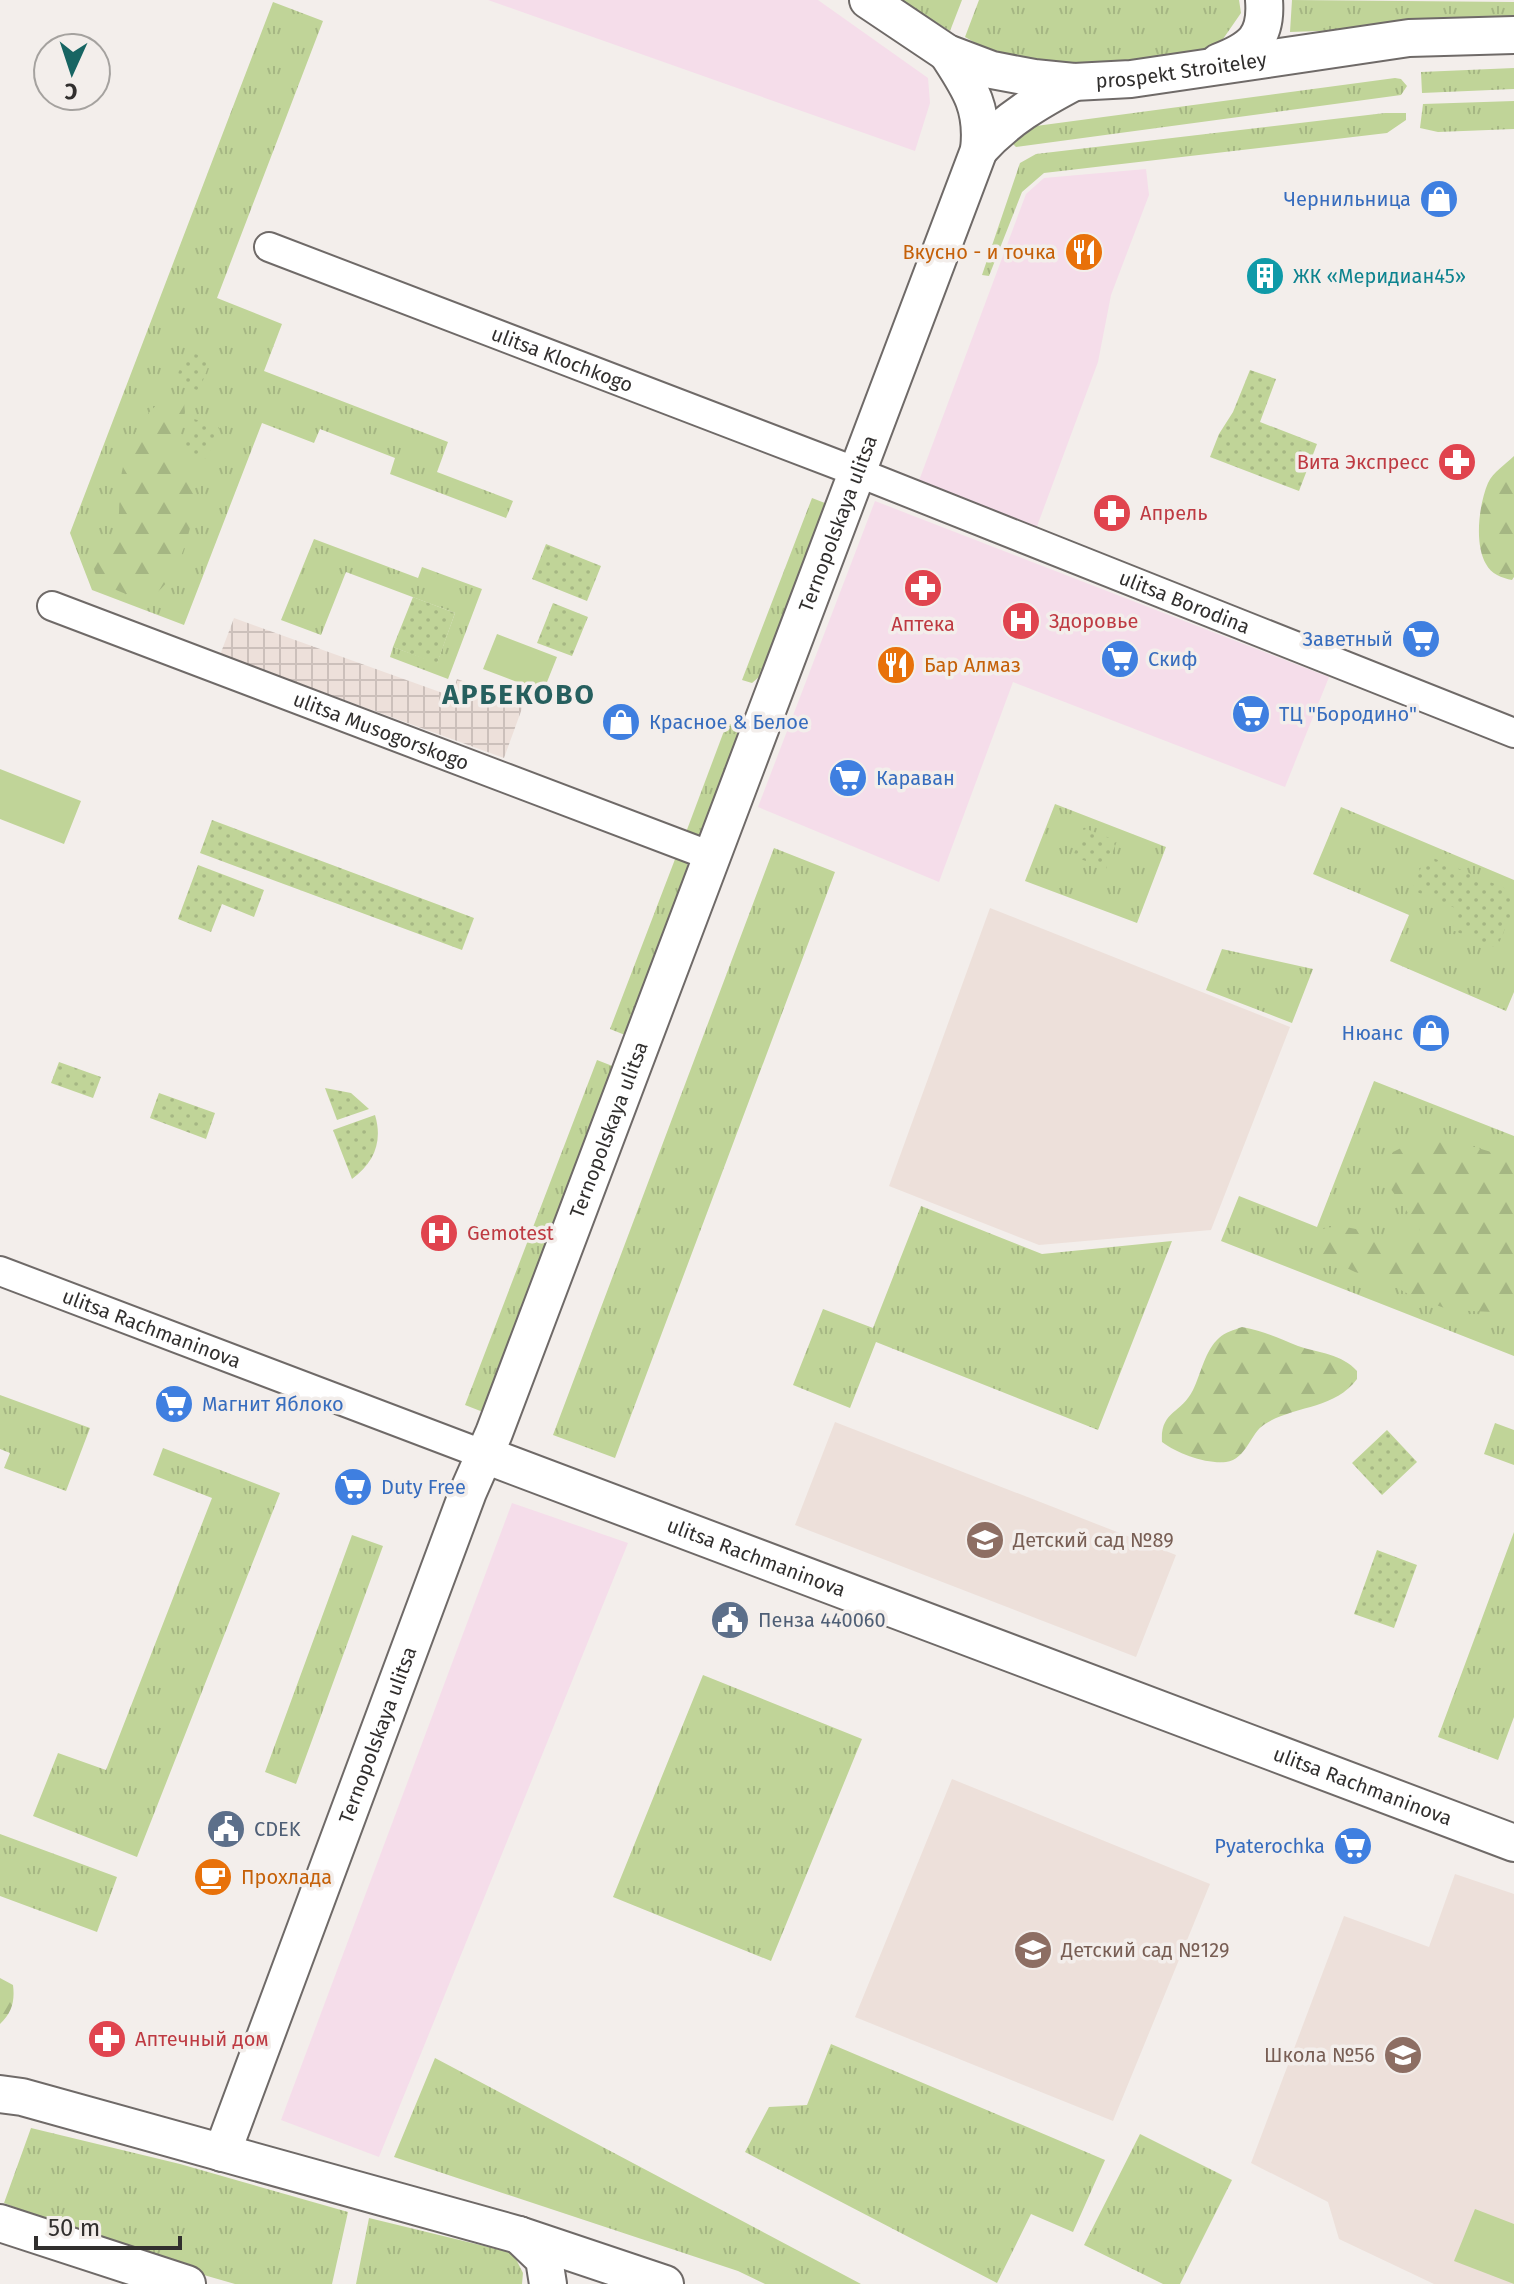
<svg xmlns="http://www.w3.org/2000/svg" width="1514" height="2284" viewBox="0 0 1514 2284" font-family="'Fira Sans',sans-serif">
<style>
.commercial{fill:#f5ddea}
.industrial{fill:url(#industrial-grid)}
.built{fill:#ede0da}
.grass{fill:url(#grass-tufts)}
.forest{fill:url(#forest-firs)}
.park{fill:url(#park-dots)}
.garden{fill:#c0d498}
.lines{fill:none;stroke-linecap:round;stroke-linejoin:round}
.minor-casing{stroke:#6f6a68;stroke-width:32}
.major-casing{stroke:#6f6a68;stroke-width:40}
.minor{stroke:#fff;stroke-width:28}
.major{stroke:#fff;stroke-width:36}
.labels{text-anchor:middle;dominant-baseline:central;stroke-width:7;stroke-linejoin:round;paint-order:stroke}
.street-label{font-size:20px;fill:#312f2e;stroke:#f3eeeb}
.shop-label{font-size:20px;fill:#366cbe;stroke:#f3eeeb;text-anchor:start}
.food-label{font-size:20px;fill:#c56008;stroke:#f3eeeb;text-anchor:start}
.culture-label{font-size:20px;fill:#0d838f;stroke:#f3eeeb;text-anchor:start}
.health-label{font-size:20px;fill:#be3a42;stroke:#f3eeeb;text-anchor:start}
.education-label{font-size:20px;fill:#785e54;stroke:#f3eeeb;text-anchor:start}
.service-label{font-size:20px;fill:#4e5e75;stroke:#f3eeeb;text-anchor:start}
.district-label{font-size:28px;font-weight:bold;letter-spacing:2px;fill:#265f5e;stroke:#f3eeeb}
</style>
<defs>
<pattern id="industrial-grid" width="8" height="8" patternUnits="userSpaceOnUse" patternTransform="scale(2)"><rect width="8" height="8" fill="#ede0da"/><path d="M0 4h8M4 0v8" fill="none" stroke="#ccc0bb"/></pattern>
<pattern id="grass-tufts" width="24" height="20" patternUnits="userSpaceOnUse" patternTransform="scale(2)"><rect width="24" height="20" fill="#c0d498"/><path d="M3 7l-1-3M5 7V3M7 7l1-3M15 17l-1-3M17 17v-4M19 17l1-3" fill="none" stroke="#a5b683"/></pattern>
<pattern id="forest-firs" width="22" height="20" patternUnits="userSpaceOnUse" patternTransform="scale(2)"><rect width="22" height="20" fill="#c0d498"/><path d="M5 1l3.5 6h-7zM16 11l3.5 6h-7z" fill="#a5b683"/></pattern>
<pattern id="park-dots" width="8" height="8" patternUnits="userSpaceOnUse" patternTransform="scale(2)"><rect width="8" height="8" fill="#c0d498"/><path d="M2 2h.1M6 6h.1" fill="none" stroke="#a5b683" stroke-width="1.8" stroke-linecap="round"/></pattern>
</defs>
<rect width="100%" height="100%" fill="#f3eeeb"/>
<!-- commercial -->
<path class="commercial" d="M488 0H818L928 78 930 103 915 151Z
M1146 169 1149 195 1111 295 1098 362 1036 529 917 486 1026 194 1044 178Z
M875 501 1329 677 1285 787 1013 682 939 882 758 807Z
M512 1503 628 1543 379 2157 281 2120Z"/>
<!-- industrial -->
<path class="industrial" d="M234 618 451 696 457 679 524 703 504 758 220 655Z"/>
<!-- built -->
<path class="built" d="M990 908 1290 1027 1211 1230 1039 1245 889 1186Z
M835 1422 1176 1555 1136 1657 795 1525Z
M952 1779 1210 1884 1113 2121 855 2017Z
M1455 1874 1514 1894V2284H1434L1339 2239 1328 2202 1251 2163 1344 1916 1429 1947Z"/>
<!-- grass -->
<path class="grass" d="M901 0H962L950 31Z
M979 0H1239L1241 13 1223 39 1190 60 1131 71 1000 57 965 37Z
M1292 0 1514 2V24L1290 32Z
M273 2 323 21 217 298 282 324 264 371 448 442 437 472 513 501 506 518 390 474 395 458 320 429 314 443 262 423 184 625 92 590 70 533Z
M1514 68V89L1422 93 1421 72Z
M1395 78 1401 79 1407 86 1401 95 1016 147 1013 144 1036 126Z
M1514 101V129L1438 132 1420 128 1423 104Z
M1385 113H1406V120L1387 133 1044 173 1022 192 989 276 982 275 1020 163 1036 154Z
M812 498 830 505 766 671 752 683 742 680Z
M314 539 418 578 422 567 482 589 448 679 390 657 393 647 437 663 455 613 346 572 321 635 281 620Z
M727 723 737 727 739 752 707 832 692 837 685 835Z
M1055 804 1166 847 1137 923 1025 881Z
M1341 807 1514 880V992L1506 1011 1390 961 1409 915 1313 874Z
M774 848 835 872 615 1458 553 1435Z
M677 854 686 857 688 871 625 1035 610 1029Z
M1222 949 1313 969 1292 1023 1206 990Z
M597 1060 615 1067 483 1412 465 1405Z
M1374 1081 1514 1136V1356L1221 1241 1239 1196 1317 1227Z
M921 1206 1042 1254 1172 1241 1098 1430 876 1342 850 1408 793 1385 823 1309 873 1328Z
M0 1395 90 1428 66 1491 4 1468 10 1453 0 1449Z
M1495 1423 1514 1430V1465L1484 1454Z
M163 1448 280 1493 137 1857 33 1816 58 1753 106 1770 212 1498 153 1475Z
M1514 1532V1717L1498 1760 1438 1737Z
M352 1535 383 1546 296 1784 265 1772Z
M703 1675 862 1739 771 1961 613 1897Z
M0 1834 117 1877 97 1932 0 1896Z
M831 2044 1105 2160 1073 2232 1031 2214 997 2283 745 2152 769 2107 807 2105Z
M435 2058 861 2284H765L738 2271 394 2157Z
M31 2128 180 2164 348 2212 332 2284H235L138 2256 4 2203Z
M1140 2134 1232 2180 1180 2284H1163L1084 2245Z
M369 2218 513 2253 523 2273 522 2284H356Z"/>
<!-- forest -->
<path class="forest" d="M171 397 184 403 185 412 176 455C180 464 190 472 193 481 201 508 178 587 150 596 142 599 133 596 126 594 116 590 106 587 99 579 82 559 112 543 117 526 121 510 118 493 121 477 126 448 142 407 171 397Z
M1514 456V577L1512 580C1502 578 1491 574 1486 564 1474 544 1479 504 1488 483 1493 472 1506 464 1514 456Z
M1417 1140 1468 1145 1514 1159V1313L1450 1310 1414 1297 1380 1279 1355 1272 1316 1253 1312 1239C1314 1237 1319 1231 1321 1230 1336 1222 1363 1230 1378 1236 1391 1241 1424 1260 1419 1228L1388 1185 1383 1168 1393 1152Z
M1242 1327C1264 1331 1278 1338 1298 1346 1319 1353 1342 1354 1357 1371V1379C1334 1410 1295 1405 1265 1424 1250 1433 1247 1459 1226 1462 1206 1464 1178 1454 1162 1442 1160 1411 1181 1414 1193 1390 1201 1374 1205 1350 1219 1338 1225 1332 1234 1330 1242 1327Z
M0 1978 13 1985C15 2001 12 2013 0 2024Z"/>
<!-- park -->
<path class="park" d="M186 351 211 359 199 391 175 382Z
M1250 370 1276 379 1260 422 1317 444 1299 491 1210 457 1219 434 1233 412Z
M194 419 219 427 207 459 183 450Z
M546 544 601 566 587 601 532 579Z
M413 597 455 613 437 664 393 647Z
M553 603 588 617 572 656 537 643Z
M212 820 474 918 462 950 200 853Z
M1084 828 1117 841 1106 869 1073 856Z
M1426 855 1514 892V921L1509 919 1497 948 1452 930 1460 910 1412 890Z
M198 865 264 890 254 917 222 904 211 932 178 919Z
M59 1062 101 1077 93 1098 51 1083Z
M325 1088 351 1093 369 1109 337 1120Z
M159 1093 215 1113 206 1139 150 1118Z
M375 1115C383 1142 374 1163 352 1179L333 1130Z
M1387 1430 1417 1462 1382 1495 1352 1463Z
M1377 1550 1417 1565 1394 1628 1354 1614Z"/>
<!-- garden -->
<path class="garden" d="M497 634 557 657 543 692 483 669Z
M0 769 81 801 64 844 0 819Z
M1475 2209 1514 2224V2284L1454 2261Z"/>
<g class="lines">
<!-- minor casing -->
<g class="minor-casing">
<g id="minor">
<path id="s1" d="M269 247 857 472 1514 733"/>
<path id="s2" d="M52 606 711 856"/>
<path id="s3" d="M0 1271 485 1455"/>
</g>
</g>
<!-- major casing -->
<g class="major-casing">
<g id="major">
<path id="s4" d="M868 0 947 53 992 70 1034 78 1074 82 1131 79 1409 38 1514 35"/>
<path d="M1219 62C1252 49 1267 38 1264 0"/>
<path d="M979 150C1007 119 1038 101 1074 82"/>
<path id="s5" d="M485 1455 1514 1843"/>
<path d="M0 2094 22 2097 519 2235 665 2284"/>
<path id="s6" d="M222 2153 468 1492 494 1433 979 150C984 107 969 87 947 53"/>
<path d="M0 2223 187 2284"/>
<path d="M519 2235 544 2259 548 2284"/>
</g>
</g>
<!-- minor -->
<use href="#minor" class="minor"/>
<!-- major -->
<use href="#major" class="major"/>
</g>
<!-- icons -->
<defs>
<g id="shop-disc" transform="scale(2)"><circle r="9.5" fill="#3f7fe0" stroke="#f3eeeb"/><path d="M-5-2.5h2.3a2.7 3.5 0 0 1 5.4 0H5L5.5 6h-11ZM-1.5-2.5h3a1.5 2.3 0 0 0-3 0Z" fill="#fff"/></g>
<g id="restaurant-disc" transform="scale(2)"><circle r="9.5" fill="#e8710a" stroke="#f3eeeb"/><path d="M-5-6h1v4h1v-4h1v4h1v-4h1v5L-1.5 .5V6h-2V.5L-5-1ZM5-6V6H3V1.5H1.5Q1.5-4 5-6Z" fill="#fff"/></g>
<g id="building-disc" transform="scale(2)"><circle r="9.5" fill="#0f9aa8" stroke="#f3eeeb"/><path d="M-4-6H4V6H1V3H-1V6H-4ZM-2.5-4.3h1.7v1.8h-1.7ZM.8-4.3h1.7v1.8H.8ZM-2.5-1h1.7V.8h-1.7ZM.8-1h1.7V.8H.8Z" fill="#fff"/></g>
<g id="pharmacy-disc" transform="scale(2)"><circle r="9.5" fill="#e0444e" stroke="#f3eeeb"/><path d="M-2-6h4v4h4v4h-4v4h-4v-4h-4v-4h4Z" fill="#fff"/></g>
<g id="hospital-disc" transform="scale(2)"><circle r="9.5" fill="#e0444e" stroke="#f3eeeb"/><path d="M-5-5h3v3.5h4V-5h3V5h-3V1.5h-4V5h-3Z" fill="#fff"/></g>
<g id="supermarket-disc" transform="scale(2)"><circle r="9.5" fill="#3f7fe0" stroke="#f3eeeb"/><path d="M-6-5.5h2.5l.6 2H6L4.5 2H-2.5L-4.4-4H-6ZM-1.5 3.2a1.3 1.3 0 1 0 .1 0ZM3 3.2a1.3 1.3 0 1 0 .1 0Z" fill="#fff"/></g>
<g id="school-disc" transform="scale(2)"><circle r="9.5" fill="#8d6e63" stroke="#f3eeeb"/><path d="M0-5L7-2L0 1L-7-2ZM-4 1L0 2.5L4 1V4Q0 6-4 4Z" fill="#fff"/></g>
<g id="civic-disc" transform="scale(2)"><circle r="9.5" fill="#5c6f8a" stroke="#f3eeeb"/><path d="M-.6-6.5H3V-4.5H.6V-3L4-1V1h2V6H-6V1h2V-1L-.6-3ZM-1.2 2.5V6h2.4V2.5Z" fill="#fff"/></g>
<g id="cafe-disc" transform="scale(2)"><circle r="9.5" fill="#e8710a" stroke="#f3eeeb"/><path d="M-5.5-4.5H6V0H3Q3 3.5 0 3.5H-2.5Q-5.5 3.5-5.5 0ZM3-3.2v2h1.7v-2ZM-6 4.5H4V6H-6Z" fill="#fff"/></g>
</defs>
<g fill-rule="evenodd">
<use href="#shop-disc" x="1439" y="199"/>
<use href="#restaurant-disc" x="1084" y="252"/>
<use href="#building-disc" x="1265" y="276"/>
<use href="#pharmacy-disc" x="1457" y="462"/>
<use href="#pharmacy-disc" x="1112" y="513"/>
<use href="#pharmacy-disc" x="923" y="588"/>
<use href="#hospital-disc" x="1021" y="621"/>
<use href="#supermarket-disc" x="1421" y="639"/>
<use href="#supermarket-disc" x="1120" y="659"/>
<use href="#restaurant-disc" x="896" y="665"/>
<use href="#supermarket-disc" x="1251" y="714"/>
<use href="#shop-disc" x="621" y="722"/>
<use href="#supermarket-disc" x="848" y="778"/>
<use href="#shop-disc" x="1431" y="1033"/>
<use href="#hospital-disc" x="439" y="1233"/>
<use href="#supermarket-disc" x="174" y="1404"/>
<use href="#supermarket-disc" x="353" y="1487"/>
<use href="#school-disc" x="985" y="1540"/>
<use href="#civic-disc" x="730" y="1620"/>
<use href="#civic-disc" x="226" y="1829"/>
<use href="#supermarket-disc" x="1353" y="1846"/>
<use href="#cafe-disc" x="213" y="1877"/>
<use href="#school-disc" x="1033" y="1950"/>
<use href="#pharmacy-disc" x="107" y="2039"/>
<use href="#school-disc" x="1403" y="2055"/>
</g>
<g class="labels">
<!-- street labels -->
<g class="street-label">
<text stroke="none"><textPath href="#s4" startOffset="334">prospekt Stroiteley</textPath></text>
<text stroke="none"><textPath href="#s1" startOffset="314">ulitsa Klochkogo</textPath></text>
<text stroke="none"><textPath href="#s6" startOffset="1742">Ternopolskaya ulitsa</textPath></text>
<text stroke="none"><textPath href="#s1" startOffset="982">ulitsa Borodina</textPath></text>
<text stroke="none"><textPath href="#s2" startOffset="352">ulitsa Musogorskogo</textPath></text>
<text stroke="none"><textPath href="#s6" startOffset="1094">Ternopolskaya ulitsa</textPath></text>
<text stroke="none"><textPath href="#s3" startOffset="162">ulitsa Rachmaninova</textPath></text>
<text stroke="none"><textPath href="#s5" startOffset="290">ulitsa Rachmaninova</textPath></text>
<text stroke="none"><textPath href="#s6" startOffset="446">Ternopolskaya ulitsa</textPath></text>
<text stroke="none"><textPath href="#s5" startOffset="938">ulitsa Rachmaninova</textPath></text>
</g>
<!-- shop labels -->
<g class="shop-label">
<text x="1411" y="199" text-anchor="end">Чернильница</text>
<text x="1393" y="639" text-anchor="end">Заветный</text>
<text x="1148" y="659">Скиф</text>
<text x="1279" y="714">ТЦ "Бородино"</text>
<text x="649" y="722">Красное &amp; Белое</text>
<text x="876" y="778">Караван</text>
<text x="1403" y="1033" text-anchor="end">Нюанс</text>
<text x="202" y="1404">Магнит Яблоко</text>
<text x="381" y="1487">Duty Free</text>
<text x="1325" y="1846" text-anchor="end">Pyaterochka</text>
</g>
<!-- food labels -->
<g class="food-label">
<text x="1056" y="252" text-anchor="end">Вкусно - и точка</text>
<text x="924" y="665">Бар Алмаз</text>
<text x="241" y="1877">Прохлада</text>
</g>
<!-- culture labels -->
<g class="culture-label">
<text x="1293" y="276">ЖК «Меридиан45»</text>
</g>
<!-- health labels -->
<g class="health-label">
<text x="1429" y="462" text-anchor="end">Вита Экспресс</text>
<text x="1140" y="513">Апрель</text>
<text x="1049" y="621">Здоровье</text>
<text x="923" y="624" text-anchor="middle">Аптека</text>
<text x="467" y="1233">Gemotest</text>
<text x="135" y="2039">Аптечный дом</text>
</g>
<!-- education labels -->
<g class="education-label">
<text x="1013" y="1540">Детский сад №89</text>
<text x="1061" y="1950">Детский сад №129</text>
<text x="1375" y="2055" text-anchor="end">Школа №56</text>
</g>
<!-- service labels -->
<g class="service-label">
<text x="758" y="1620">Пенза 440060</text>
<text x="254" y="1829">CDEK</text>
</g>
<!-- district labels -->
<g class="district-label">
<text x="519" y="694">АРБЕКОВО</text>
</g>
</g>
<!-- north arrow -->
<g transform="translate(72 72) rotate(183)"><circle r="38" fill="#f3eeeb" stroke="#a5a29f" stroke-width="2"/>
<path d="M0-6L14 30L0 20L-14 30Z" fill="#176563"/>
<text y="-12" font-size="22" font-weight="bold" text-anchor="middle" fill="#312f2e">С</text>
</g>
<!-- scale -->
<path d="M36 2236v12h144v-12" fill="none" stroke="#312f2e" stroke-width="4"/>
<text x="48" y="2236" font-size="24" fill="#312f2e" stroke="#f3eeeb" stroke-width="6" paint-order="stroke">50 m</text>
</svg>
